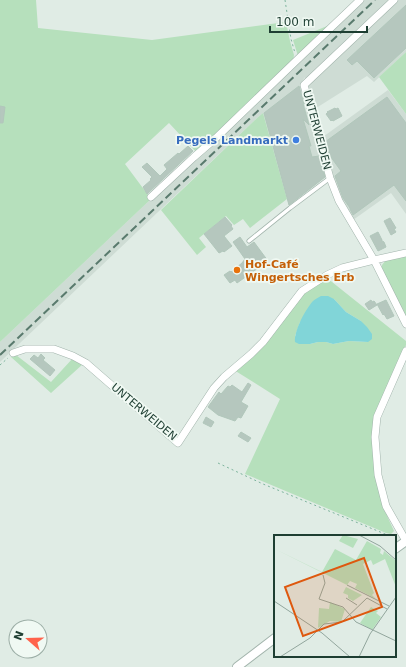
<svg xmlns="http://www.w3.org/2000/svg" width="406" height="667" viewBox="0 0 406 667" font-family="'DejaVu Sans',sans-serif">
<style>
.built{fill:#cedcd4}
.green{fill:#b6e0bc;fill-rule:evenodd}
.water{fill:#81d5d8}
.building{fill:#b5c7be;stroke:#b1c7bb}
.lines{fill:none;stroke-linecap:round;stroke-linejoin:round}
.service-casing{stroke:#a2b4ac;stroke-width:5}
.minor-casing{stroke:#a2b4ac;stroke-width:8}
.tertiary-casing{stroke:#a2b4ac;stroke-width:10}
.path{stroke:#7cb39c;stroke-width:1;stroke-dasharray:2 3;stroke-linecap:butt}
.service{stroke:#fff;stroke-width:3.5}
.minor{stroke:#fff;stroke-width:7}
.tertiary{stroke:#fff;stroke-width:8}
.rail{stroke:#597a6d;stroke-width:2;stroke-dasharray:8 4;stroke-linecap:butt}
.shop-dot{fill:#3f7fe0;stroke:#f0f9f3;stroke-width:1.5}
.food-dot{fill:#e8710a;stroke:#f0f9f3;stroke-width:1.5}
.labels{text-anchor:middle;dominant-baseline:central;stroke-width:3.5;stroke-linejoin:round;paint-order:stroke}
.street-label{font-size:11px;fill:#1e3e32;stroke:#f0f9f3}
.shop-label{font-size:11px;font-weight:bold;fill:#366cbe;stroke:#f0f9f3;text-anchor:end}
.food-label{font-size:11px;font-weight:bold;fill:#c56008;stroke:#f0f9f3;text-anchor:start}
.inset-road{fill:none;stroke:#92a69d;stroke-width:1}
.view{fill:#de580e;fill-opacity:0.15;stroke:#de580e;stroke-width:2}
.inset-edge{fill:none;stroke:#1e3e32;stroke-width:2}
</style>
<rect width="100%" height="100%" fill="#e0ece5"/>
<!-- built -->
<path class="built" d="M361 0H406V52L374 82 367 76 313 110 305 77 300 84 306 110 308 111 326 176 324 178 289 206 263 113 257 118 0 362V342Z
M388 90 406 114V214L391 193 353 220 342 201 331 179 320 139Z"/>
<!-- green -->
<path class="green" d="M0 0H36L38 28 152 40 286 22 290 41 294 55 293 61 197 153 169 123 125 164 151 199 0 342Z
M332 24 298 56 293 40Z
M406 52V114L379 77Z
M263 113 287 199 250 228 243 219 234 225 226 216 199 238 206 247 197 255 161 210 257 118Z
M406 255V319L382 269V265L386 260Z
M327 278 406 341V345L374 422 377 476 388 518 394 531 391 534 386 533 245 474 280 399 234 370 302 294ZM334 299 346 312 361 321 368 342 349 341 333 344 326 342H318L310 344 295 336 300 322Z
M16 355 51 382 73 358 83 364 51 393 11 357Z"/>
<!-- water -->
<path class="water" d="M321 296H328L334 299 346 312 361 321 367 327 372 334V339L368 342 349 341 333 344 326 342H318L310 344H299L295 342C294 331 305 310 313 301 315 299 318 298 321 296Z"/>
<!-- building -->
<path class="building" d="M406 5V48L374 78 357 61 352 65 347 60Z
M299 86 304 104H303L309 125 303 119 311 146H309L312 157 319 156 325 177 289 205 264 113Z
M387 97 406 123V201L394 185 353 215 350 209V208L343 198 335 176 341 171 328 153 325 142Z
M0 106 5 107 3 123H0Z
M335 108 336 109 338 108 342 116 333 121 332 120 331 121 326 114 328 112H327Z
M188 146 193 151 147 194 143 187 151 180 150 179 152 177 142 167 147 163 160 176 167 169 164 165 178 153 179 154Z
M225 217 232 225 231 226 233 229 224 236 232 246 224 252 223 251 219 253 204 234Z
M390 218 396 228 394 229 396 232 391 235 384 221Z
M378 232 382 240H381L384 242 386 247 378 251 370 236Z
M240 237 247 247 254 242 268 261 237 283 235 280 230 283 224 275 230 271 231 272 242 263 245 259 233 242Z
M371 300 372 302 374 301 377 305 369 310 365 304Z
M386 300 394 316 387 319 384 314 383 315 377 304Z
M41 354 45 358 43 360 55 370 50 376 30 359 34 355 38 358Z
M248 383 251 385 241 402 248 406 241 418 238 417 235 421 218 415 208 407 219 392 221 394 228 386 230 387 232 385 242 392Z
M206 417 214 422 211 427 203 423Z
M241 432 251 438 248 442 238 436Z"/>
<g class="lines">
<!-- service casing -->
<g class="service-casing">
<path id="service" d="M249 241 290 208 330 178"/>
</g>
<!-- minor casing -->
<g class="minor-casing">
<path id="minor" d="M394 0 304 85 330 178 339 201 374 260 406 324
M151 197 194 157 216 138 297 60 360 0
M406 351 377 417 375 437 378 475 386 506 406 541
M13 353 25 349H54L73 356 86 363 178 443 214 388 224 377 251 354 263 342 302 291 327 275 342 268 374 260 406 253"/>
</g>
<!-- tertiary casing -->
<g class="tertiary-casing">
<path id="tertiary" d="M395 549 406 541
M237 667 275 638"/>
</g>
<!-- path -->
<path class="path" d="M285 0 291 39 295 53
M0 365 8 358
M218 463 263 484 390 536 395 535"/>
<!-- service -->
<use href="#service" class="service"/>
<!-- minor -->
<use href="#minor" class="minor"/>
<!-- tertiary -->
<use href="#tertiary" class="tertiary"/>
<!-- rail -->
<path class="rail" d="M0 355 375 0"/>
</g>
<!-- markers -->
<circle class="shop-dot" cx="296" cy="140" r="4"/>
<circle class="food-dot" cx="237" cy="270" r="4"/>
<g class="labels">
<!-- street labels -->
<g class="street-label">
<text transform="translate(317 130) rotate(75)">UNTERWEIDEN</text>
<text transform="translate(144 412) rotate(40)">UNTERWEIDEN</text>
</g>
<!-- shop labels -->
<g class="shop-label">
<text x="288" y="140">Pegels Landmarkt</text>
</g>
<!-- food labels -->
<g class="food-label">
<text x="245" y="264">Hof-Café<tspan x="245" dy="13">Wingertsches Erb</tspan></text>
</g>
</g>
<!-- overview -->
<g transform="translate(274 535)">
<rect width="122" height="122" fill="#e0ece5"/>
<path d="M69 0 84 4 79 13 65 6ZM93 6 107 14 106 18 109 20 110 16 122 26V52L111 24 99 30 97 25 89 29 100 58 98 60 102 64 81 53 83 49 76 46 73 50 1 14 48 37 61 14 82 25ZM72 52 88 60 79 66 74 63V60L69 58ZM56 67 71 74 67 87 56 86 44 93 45 73 55 74ZM97 72 104 76 102 78 107 82 98 95 86 88Z" fill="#b6e0bc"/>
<path class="inset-road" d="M85 0 106 11 122 25M49 40 51 48 45 64 69 72 82 87 122 106M73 50 115 71M72 63 83 70M0 66 48 98 76 122M6 122 36 103 50 89 68 87 93 63 113 74M85 122 96 99 122 62"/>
<path class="view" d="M90 23 108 72 29 101 11 52Z"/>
<rect width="122" height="122" class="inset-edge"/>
</g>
<!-- north arrow -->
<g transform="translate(28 639) rotate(290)"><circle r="19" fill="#f0f9f3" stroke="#9caea6"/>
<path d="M0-3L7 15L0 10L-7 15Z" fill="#ff624b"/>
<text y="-6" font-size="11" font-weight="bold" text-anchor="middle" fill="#1e3e32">N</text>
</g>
<!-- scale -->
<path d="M270 26v6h97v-6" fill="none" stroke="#1e3e32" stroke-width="2"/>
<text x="276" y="26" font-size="12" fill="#1e3e32" stroke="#f0f9f3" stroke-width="3" paint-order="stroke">100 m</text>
</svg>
